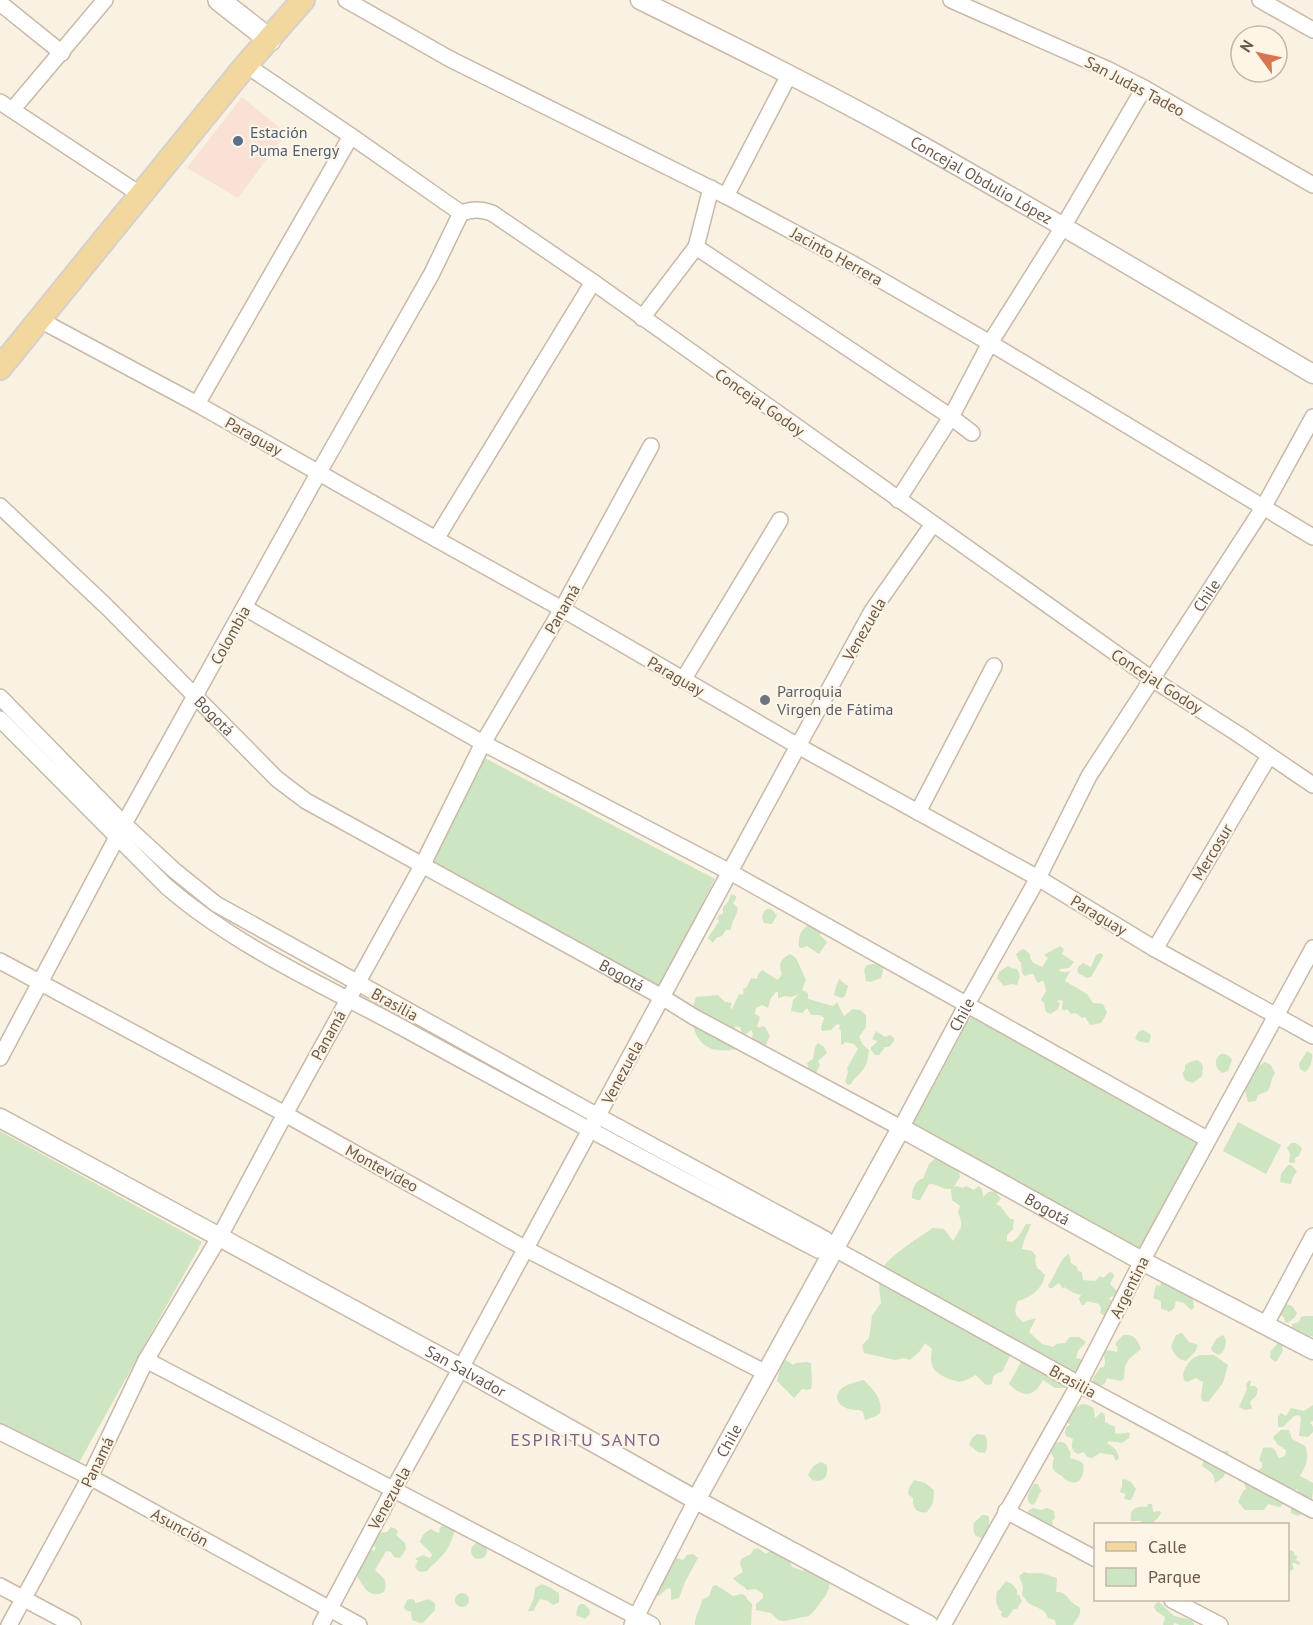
<svg xmlns="http://www.w3.org/2000/svg" width="1313" height="1625" viewBox="0 0 1313 1625" font-family="'PT Sans',sans-serif">
<style>
.commercial{fill:#f9e2d5}
.green{fill:#cee5c1}
.lines{fill:none;stroke-linecap:round;stroke-linejoin:round}
.minor-casing{stroke:#c8b9a9;stroke-width:18}
.tertiary-casing{stroke:#c8b9a9;stroke-width:21}
.secondary-casing{stroke:#cebba9;stroke-width:24}
.primary-casing{stroke:#d6d1cc;stroke-width:26}
.minor{stroke:#fff;stroke-width:15}
.tertiary{stroke:#fff;stroke-width:18}
.secondary{stroke:#fff;stroke-width:21}
.primary{stroke:#f2d79e;stroke-width:22}
.service-dot{fill:#5c6f8a;stroke:#fdf5e6;stroke-width:2}
.worship-dot{fill:#6b7280;stroke:#fdf5e6;stroke-width:2}
.labels{text-anchor:middle;dominant-baseline:central;stroke-width:4.5;stroke-linejoin:round;paint-order:stroke}
.street-label{font-size:16px;fill:#6d594a;stroke:#fdf5e6}
.service-label{font-size:16px;fill:#4e5e75;stroke:#fdf5e6;text-anchor:start}
.worship-label{font-size:16px;fill:#5b616d;stroke:#fdf5e6;text-anchor:start}
.neighbourhood-label{font-size:18px;letter-spacing:1.5px;fill:#7e638a;stroke:#fdf5e6}
</style>
<rect width="100%" height="100%" fill="#f9f1e1"/>
<!-- commercial -->
<path class="commercial" d="M242 97 286 133 238 198 187 168Z"/>
<!-- green -->
<path class="green" d="M483 757 715 879 657 991 428 867Z
M731 894 736 896V899L733 903 738 908C737 916 731 922 731 930H726L722 936 716 938 713 943 708 938 719 921 717 919 719 915 723 914V907L728 902Z
M767 909H771L777 915 772 924 764 923C761 918 762 912 767 909Z
M809 925 821 931 820 935 827 942 819 954 807 946 802 948 799 947C798 938 800 929 809 925Z
M1060 946 1064 949 1062 954 1074 962 1069 968 1060 969 1059 971C1063 972 1066 973 1070 971L1065 981 1087 994 1093 1003 1103 1004 1107 1013 1101 1023 1090 1025 1085 1017 1082 1018 1076 1013 1071 1014 1067 1009 1064 1011 1062 1009 1063 1001 1060 1000 1057 1001 1060 1003 1058 1009 1050 1014 1046 1012 1044 1003 1041 1000 1046 991 1044 982 1042 980 1039 983 1037 982 1033 974H1030L1025 976 1022 973 1021 962 1019 961 1016 954 1021 950 1024 949 1030 954C1029 962 1036 964 1042 967L1048 958 1044 955Z
M1100 953 1103 955V956L1091 977 1087 978 1078 973C1076 968 1079 966 1083 963L1091 967 1096 955Z
M790 954 796 958 806 980 802 990 808 993V999L833 1006 837 1002 844 1016 853 1009 860 1010 866 1015V1027L859 1037 863 1045 869 1050C868 1057 867 1066 862 1071 858 1076 855 1077 851 1084L848 1085 845 1082 848 1072 847 1068 858 1049 854 1044 845 1042 843 1045 841 1044V1031L839 1029 840 1025 837 1024 831 1030 822 1031 821 1028 824 1018 820 1015H811L807 1008 802 1013 791 1011 793 1000 799 994 791 997 786 996 778 998V992H776L771 998 768 1008 762 1005 756 1008 755 1014 760 1017 757 1026 759 1028 762 1026 765 1027 770 1036 765 1047 751 1041 753 1034 751 1030 745 1035H741V1028L736 1026 732 1032 739 1049C731 1050 717 1052 710 1048 691 1040 689 1013 696 997L718 995 725 1002 732 1003 730 1008 732 1009 739 994 742 995 744 993 743 989 747 987 751 978 757 979 758 974 762 970 778 980 782 974C778 963 780 960 790 954Z
M874 964 884 966 881 978 870 982 866 981 864 970 867 965Z
M1008 966 1011 968 1017 969 1020 976 1017 985 1011 984 1004 986 997 978 999 972Z
M840 978 841 981 848 986 845 996 842 998 834 995C835 989 837 983 840 978Z
M972 1015 1202 1141 1141 1251 912 1125 961 1035 966 1022 969 1021Z
M1143 1030 1151 1035 1150 1040 1148 1043 1138 1041 1135 1038 1138 1032Z
M876 1031 885 1037 890 1035 894 1038V1041L889 1047H885L879 1055H875L871 1050V1047L877 1042V1041L872 1039Z
M818 1043 824 1047 827 1053 818 1061 820 1065 816 1073 809 1070 807 1063 813 1059 815 1047Z
M1307 1051 1312 1054C1313 1059 1310 1069 1305 1072L1300 1069 1299 1064Z
M1221 1054C1225 1053 1230 1056 1232 1060L1228 1071 1222 1073C1215 1068 1213 1059 1221 1054Z
M1197 1060 1201 1063 1203 1066 1202 1076 1193 1083 1185 1080 1182 1073 1185 1070V1065L1190 1062Z
M1265 1062 1271 1065 1275 1073C1271 1079 1271 1085 1268 1091L1258 1095 1256 1101 1248 1102 1245 1090 1246 1087 1244 1083 1254 1069Z
M1238 1122 1281 1145 1266 1174 1223 1151Z
M0 1131 202 1242 76 1468 0 1427Z
M1291 1143H1296L1302 1148 1299 1156 1295 1158V1162L1292 1163 1289 1162 1290 1154 1287 1148Z
M937 1157 958 1167 960 1177 953 1188 956 1186 963 1188 966 1186 974 1190 978 1186 982 1189 983 1197 988 1192 995 1191 1001 1199 996 1204 1001 1207 1010 1219H1014L1013 1229 1007 1235V1241L1012 1242 1018 1237 1026 1224H1031C1028 1233 1023 1240 1022 1249L1032 1251 1036 1256 1035 1261 1037 1268 1040 1270 1045 1275C1042 1289 1032 1297 1018 1301 1013 1311 1015 1316 1023 1322L1036 1318 1029 1332 1042 1344 1053 1347 1057 1344 1065 1343 1070 1337H1079L1086 1342 1078 1351 1076 1358 1083 1360 1071 1388H1055L1043 1380C1033 1398 1023 1398 1009 1384L1023 1358 1014 1348 1002 1372C994 1373 993 1376 992 1384L986 1385 976 1375C971 1377 967 1380 963 1381 958 1383 953 1380 949 1379 932 1372 929 1365 932 1349L925 1343 920 1351 910 1360 904 1358 895 1360 864 1353 862 1345 869 1338 872 1316 881 1303C880 1293 877 1280 882 1270 887 1257 920 1237 933 1228L944 1229 953 1241C961 1227 964 1228 958 1212L960 1206 952 1200 951 1189C941 1190 938 1183 929 1184L920 1200H917L912 1198C912 1190 914 1183 921 1179H923L929 1164Z
M1288 1165H1291L1297 1171 1293 1177 1291 1184 1280 1182 1281 1174Z
M1068 1254H1069L1071 1263 1077 1267 1078 1271 1082 1272 1083 1280 1095 1281 1100 1276 1103 1278 1110 1272 1113 1273 1114 1276 1110 1284 1118 1292 1115 1298 1112 1296 1109 1298 1113 1302 1105 1316 1100 1313 1101 1308 1099 1304 1087 1301 1084 1305H1082L1079 1299 1081 1295 1074 1293 1064 1287 1063 1289 1059 1283 1052 1288H1049L1048 1285C1056 1275 1058 1262 1068 1254Z
M1163 1278 1183 1290 1182 1293 1193 1299 1194 1307 1193 1309 1191 1310 1184 1303 1176 1301C1174 1307 1175 1310 1168 1312L1166 1310 1161 1309V1301L1153 1298 1156 1285 1160 1286Z
M1286 1304 1292 1306 1297 1313 1295 1317 1288 1323 1285 1322 1284 1317 1278 1314Z
M1304 1316H1313V1337L1303 1334 1292 1328V1324L1299 1322 1301 1317Z
M1182 1333 1189 1342 1198 1345 1195 1352 1186 1361C1178 1360 1173 1353 1171 1346L1176 1335Z
M1123 1335C1134 1334 1137 1339 1141 1349L1129 1359 1125 1366 1124 1379 1120 1381 1107 1378 1105 1383 1100 1387 1096 1386 1093 1383V1378L1100 1368 1104 1367C1106 1362 1104 1358 1104 1353L1107 1350 1117 1352 1118 1348 1115 1344Z
M1223 1335C1228 1341 1226 1347 1222 1353L1218 1355 1212 1351 1211 1348 1216 1339Z
M1279 1342 1283 1344 1282 1348 1283 1351 1276 1362 1270 1358 1271 1351Z
M1200 1355H1214L1228 1365 1223 1383 1208 1402 1202 1401 1201 1397 1203 1382 1196 1378 1187 1382 1184 1380 1183 1374C1186 1364 1191 1358 1200 1355Z
M786 1360 793 1365 796 1363 807 1362 811 1363C811 1372 813 1381 811 1389L807 1390 802 1389 794 1398 777 1381C779 1374 779 1365 786 1360Z
M864 1380C873 1390 883 1398 880 1413L876 1416 865 1420 863 1412 859 1410C847 1411 830 1403 840 1390 845 1384 857 1382 864 1380Z
M1249 1380 1251 1381 1250 1386H1255L1258 1389 1256 1396 1250 1402 1252 1409 1245 1410 1239 1407 1247 1389 1246 1385Z
M1082 1404 1089 1405 1094 1409 1095 1418 1102 1412 1105 1416V1422L1115 1427V1433C1120 1435 1124 1432 1130 1433L1129 1438 1122 1443 1109 1441 1107 1444C1114 1446 1117 1450 1119 1458L1116 1461 1113 1455 1100 1453 1092 1458 1087 1457 1084 1452 1078 1454C1071 1451 1071 1446 1073 1439L1066 1436 1065 1433 1066 1427 1070 1425 1066 1421 1071 1410Z
M1313 1405V1421L1310 1422 1313 1427V1432L1308 1437 1299 1436 1301 1418 1299 1415 1294 1416 1283 1427H1278V1417L1281 1413 1286 1416 1291 1408 1304 1411Z
M1281 1430H1289L1292 1439 1305 1446C1310 1457 1306 1466 1300 1476L1313 1483C1313 1497 1313 1509 1298 1516L1291 1513V1502L1298 1495V1490L1296 1489 1287 1501 1280 1507 1268 1504 1264 1510H1245L1238 1502 1243 1491 1246 1489 1244 1482 1249 1475 1262 1468V1463L1259 1460 1263 1448C1276 1446 1274 1449 1279 1458 1284 1457 1286 1456 1286 1450L1277 1444 1273 1437Z
M977 1434 985 1435C988 1442 988 1446 985 1453L978 1452 969 1445 972 1438Z
M1058 1442C1068 1441 1067 1448 1071 1453L1070 1458 1080 1461 1083 1464C1085 1474 1080 1487 1068 1481 1060 1477 1067 1479 1060 1475 1052 1470 1051 1468 1054 1458L1050 1451 1055 1444Z
M1223 1451H1228C1232 1463 1227 1479 1214 1483 1216 1474 1209 1471 1202 1466L1205 1456Z
M821 1462 827 1465C828 1476 825 1483 812 1480L808 1475C812 1468 813 1465 821 1462Z
M1125 1479 1131 1482 1136 1489 1131 1500H1127L1124 1498 1126 1495 1124 1493H1121L1120 1491 1122 1486V1480Z
M914 1480 925 1483 934 1490 933 1503 927 1512C916 1514 913 1508 913 1498L908 1494 909 1488Z
M1034 1484H1038L1041 1491 1035 1503 1032 1505C1023 1499 1030 1491 1034 1484Z
M1148 1504H1152L1153 1512 1160 1511 1161 1513 1157 1519 1151 1524H1143L1141 1521H1131C1129 1508 1136 1506 1147 1507Z
M1033 1508 1041 1510 1047 1508 1054 1511 1055 1518 1052 1521 1053 1525 1051 1530 1042 1527 1044 1522 1037 1518 1035 1520 1027 1517 1029 1510Z
M982 1515H986L989 1517V1533L981 1538 976 1536C973 1531 973 1528 974 1523Z
M445 1522 455 1528C453 1540 447 1552 438 1560 434 1564 431 1566 427 1571 421 1572 418 1573 415 1566L418 1561 415 1559 423 1555 429 1558 431 1557 432 1554 420 1542C423 1534 424 1533 431 1529L438 1533 440 1531 439 1529Z
M391 1527 396 1529 398 1532 396 1535 405 1543 406 1549 400 1558 394 1557 391 1552 386 1551 375 1570C382 1578 389 1578 384 1592 367 1600 363 1584 355 1573L367 1549H370L374 1551 376 1547 372 1546V1543L378 1533 387 1532Z
M471 1551a8 8 0 1 1 16 0a8 8 0 1 1-16 0Z
M758 1548 766 1554 773 1548 787 1556 792 1567 803 1571 810 1562 830 1580 829 1588 826 1595 815 1610 809 1616 784 1621 778 1620 771 1613 756 1610V1604L763 1598V1594L756 1589 747 1590C743 1585 737 1584 733 1578L743 1572 740 1564 741 1559 751 1554 753 1550Z
M1290 1550 1294 1552V1555L1297 1556 1296 1560 1301 1563 1298 1565 1295 1563H1292L1294 1569 1288 1572V1551Z
M693 1554 698 1558 685 1582 679 1598 671 1600V1590L669 1588C664 1590 663 1594 658 1596L654 1595 669 1556 683 1560 687 1555Z
M1024 1572C1029 1574 1032 1573 1038 1573 1044 1573 1050 1576 1057 1578L1056 1592C1065 1591 1067 1598 1073 1603 1075 1605 1078 1606 1080 1608V1614L1073 1625H1056L1055 1620 1048 1618C1045 1608 1036 1608 1028 1603 1027 1601 1023 1596 1022 1595L1023 1586 1019 1576Z
M1006 1581 1012 1584 1017 1590V1595H1019L1022 1601 1017 1609H1014L1007 1618 1002 1617 1001 1615 1002 1612C996 1607 995 1599 997 1591L1000 1589Z
M542 1584 551 1588 559 1593V1602L553 1605 548 1601 540 1599 533 1611H528L534 1598 535 1588Z
M716 1585 733 1596 742 1594 746 1596 747 1599 752 1604 751 1625H695C694 1616 701 1609 702 1600L709 1596 713 1586Z
M455 1600a7 7 0 1 1 14 0a7 7 0 1 1-14 0Z
M410 1599 415 1600V1603C424 1602 428 1595 435 1604V1610L424 1622 420 1623 412 1620 411 1612 405 1610 404 1607 407 1600Z
M1159 1602C1165 1606 1169 1613 1175 1616 1183 1619 1188 1617 1194 1623V1625H1180L1175 1623 1173 1625H1163L1165 1617 1156 1611 1154 1607 1156 1603Z
M581 1604H584L590 1610 589 1615 585 1619 576 1615 578 1606Z"/>
<g class="lines">
<!-- minor casing -->
<g class="minor-casing">
<g id="minor">
<path d="M346 0 450 59 726 196 855 265 990 343 1313 537"/>
<path d="M951 0 1107 69 1144 88 1313 185"/>
<path d="M1260 0 1313 30"/>
<path d="M0 3 62 53"/>
<path d="M246 65 351 136 461 213C473 209 480 209 492 213L593 282 1152 679 1238 734 1313 785"/>
<path d="M0 102 141 195"/>
<path d="M13 109 105 0"/>
<path d="M726 196 789 75"/>
<path d="M696 247 951 417 972 433"/>
<path d="M642 318 696 247 711 188"/>
<path d="M38 319 197 404 436 539 562 609 798 746 1038 878 1155 949 1313 1036"/>
<path d="M197 404 351 136"/>
<path d="M898 500 951 417 990 343 1063 227 1144 88"/>
<path id="s1" d="M0 506 108 608 277 779 306 801 662 997 694 1017 901 1128 967 1004 1038 878 1089 776 1263 508 1313 417"/>
<path d="M436 539 593 282"/>
<path d="M245 608 483 743 730 872 1207 1139"/>
<path d="M683 680 780 520"/>
<path d="M0 697 124 824 175 871 216 904 598 1116 825 1239 835 1249 1079 1384 1313 1510"/>
<path d="M0 719 166 886C235 946 323 985 403 1028 541 1104 679 1178 818 1250L835 1249"/>
<path d="M918 812 994 666"/>
<path d="M1155 949 1269 756"/>
<path d="M0 961 285 1114 526 1249 766 1373"/>
<path d="M0 1058 124 824 319 472 431 275 461 213"/>
<path d="M1266 1324 1313 1236"/>
<path d="M146 1360 652 1625"/>
<path d="M0 1432 90 1477 359 1625"/>
<path d="M1006 1511 1096 1559"/>
<path d="M0 1586 73 1625"/>
<path d="M1172 1600 1220 1625"/>
<path d="M9 1625 90 1477 146 1360 220 1236 285 1114 423 864 483 743 562 609 651 446"/>
<path d="M321 1625 393 1490 461 1368 798 746 872 611 933 524"/>
<path d="M632 1625 696 1500"/>
<path d="M943 1625 1079 1384 1142 1261 1313 948"/>
</g>
</g>
<!-- tertiary casing -->
<g class="tertiary-casing">
<g id="tertiary">
<path id="s2" d="M640 0C731 45 822 90 910 139 1046 215 1179 295 1313 374"/>
<path id="s3" d="M0 1118 461 1368 696 1500 929 1625"/>
<path id="s4" d="M696 1500 901 1128 1142 1261 1313 1350"/>
</g>
</g>
<!-- secondary casing -->
<g class="secondary-casing">
<path id="secondary" d="M219 0 270 40"/>
</g>
<!-- primary casing -->
<g class="primary-casing">
<path id="primary" d="M0 368 246 65 303 0"/>
</g>
<!-- minor -->
<use href="#minor" class="minor"/>
<!-- tertiary -->
<use href="#tertiary" class="tertiary"/>
<!-- secondary -->
<use href="#secondary" class="secondary"/>
<!-- primary -->
<use href="#primary" class="primary"/>
</g>
<!-- markers -->
<circle class="service-dot" cx="238" cy="141" r="6"/>
<circle class="worship-dot" cx="765" cy="700" r="6"/>
<g class="labels">
<!-- street labels -->
<g class="street-label">
<text transform="translate(1135 86) rotate(28)">San Judas Tadeo</text>
<text stroke="none"><textPath href="#s2" startOffset="386">Concejal Obdulio López</textPath></text>
<text transform="translate(837 256) rotate(29)">Jacinto Herrera</text>
<text transform="translate(760 402) rotate(35)">Concejal Godoy</text>
<text transform="translate(254 436) rotate(29)">Paraguay</text>
<text stroke="none"><textPath href="#s1" startOffset="1719">Chile</textPath></text>
<text transform="translate(562 609) rotate(-60)">Panamá</text>
<text transform="translate(864 629) rotate(-60)">Venezuela</text>
<text transform="translate(230 635) rotate(-61)">Colombia</text>
<text transform="translate(676 676) rotate(30)">Paraguay</text>
<text transform="translate(1157 681) rotate(33)">Concejal Godoy</text>
<text stroke="none"><textPath href="#s1" startOffset="300">Bogotá</textPath></text>
<text transform="translate(1212 852) rotate(-59)">Mercosur</text>
<text transform="translate(1099 915) rotate(31)">Paraguay</text>
<text stroke="none"><textPath href="#s1" startOffset="786">Bogotá</textPath></text>
<text transform="translate(395 1004) rotate(29)">Brasilia</text>
<text stroke="none"><textPath href="#s1" startOffset="1233">Chile</textPath></text>
<text transform="translate(328 1035) rotate(-61)">Panamá</text>
<text transform="translate(622 1072) rotate(-62)">Venezuela</text>
<text transform="translate(382 1168) rotate(29)">Montevideo</text>
<text stroke="none"><textPath href="#s4" startOffset="592">Bogotá</textPath></text>
<text transform="translate(1129 1287) rotate(-63)">Argentina</text>
<text stroke="none"><textPath href="#s3" startOffset="530">San Salvador</textPath></text>
<text transform="translate(1073 1381) rotate(29)">Brasilia</text>
<text stroke="none"><textPath href="#s4" startOffset="68">Chile</textPath></text>
<text transform="translate(97 1462) rotate(-64)">Panamá</text>
<text transform="translate(389 1498) rotate(-61)">Venezuela</text>
<text transform="translate(180 1527) rotate(29)">Asunción</text>
</g>
<!-- service labels -->
<g class="service-label">
<text x="250" y="132">Estación<tspan x="250" dy="18">Puma Energy</tspan></text>
</g>
<!-- worship labels -->
<g class="worship-label">
<text x="777" y="691">Parroquia<tspan x="777" dy="18">Virgen de Fátima</tspan></text>
</g>
<!-- neighbourhood labels -->
<g class="neighbourhood-label">
<text x="586" y="1439">ESPIRITU SANTO</text>
</g>
</g>
<!-- legend -->
<rect x="1094" y="1523" width="195" height="78" fill="#fdf5e6" stroke="#c3b7a8" stroke-width="1.5"/>
<rect x="1106" y="1542" width="30" height="9" fill="#f2d79e" stroke="#c3b7a8" stroke-width="1.5"/>
<text x="1148" y="1553" font-size="18" fill="#6d594a">Calle</text>
<rect x="1106" y="1568" width="30" height="18" fill="#cee5c1" stroke="#c3b7a8" stroke-width="1.5"/>
<text x="1148" y="1583" font-size="18" fill="#6d594a">Parque</text>
<!-- north arrow -->
<g transform="translate(1259 54) rotate(303)"><circle r="28" fill="#fdf5e6" stroke="#c3b7a8" stroke-width="1.5"/>
<path d="M0-4.5L10 22L0 15L-10 22Z" fill="#d87651"/>
<text y="-9" font-size="16" font-weight="bold" text-anchor="middle" fill="#6d594a">N</text>
</g>
</svg>
